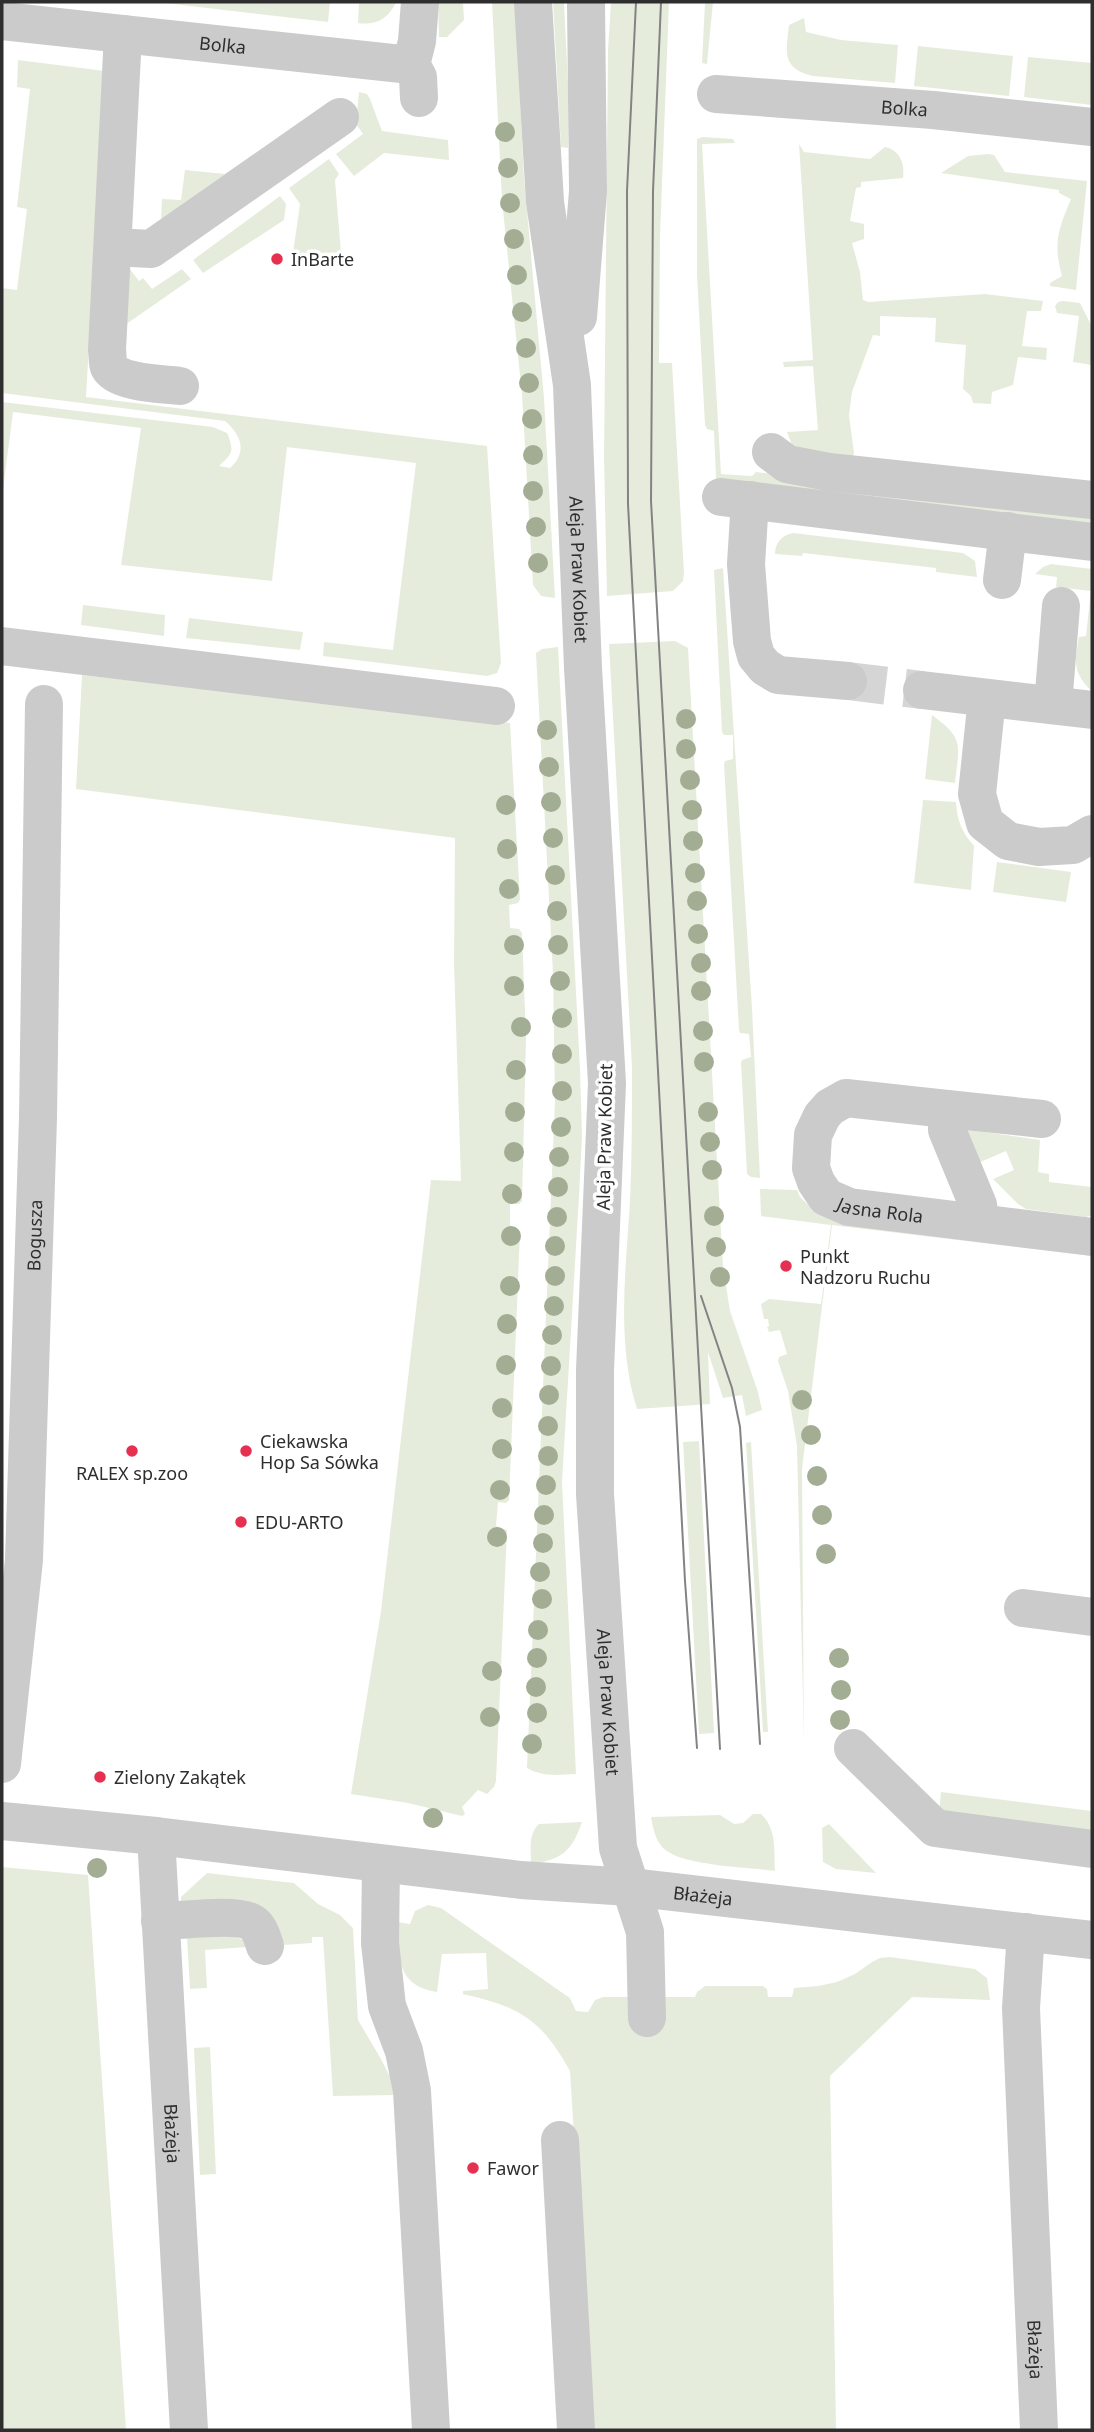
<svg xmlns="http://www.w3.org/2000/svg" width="1094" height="2432" viewBox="0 0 1094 2432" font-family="'Noto Sans',sans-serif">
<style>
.green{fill:#e6ecdc}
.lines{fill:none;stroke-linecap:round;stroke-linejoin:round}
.minor-tunnel{stroke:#d5d5d5;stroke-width:38;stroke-dasharray:38 19;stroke-linecap:butt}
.minor{stroke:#cbcbcb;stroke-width:38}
.tram{stroke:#838383;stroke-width:2}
.tree{fill:#a2ad93}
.poi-dot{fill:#e63050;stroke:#fff;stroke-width:2.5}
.labels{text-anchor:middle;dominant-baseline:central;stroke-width:7;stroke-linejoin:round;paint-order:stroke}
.street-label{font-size:18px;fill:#2e2e2e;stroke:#fff}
.poi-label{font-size:18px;fill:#2e2e2e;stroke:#fff;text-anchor:start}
</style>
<rect width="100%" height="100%" fill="#fff"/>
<!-- green -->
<path class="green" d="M156 2H330L328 22Z
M357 2H396C389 18 376 26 358 23L359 2Z
M438 2H463L464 20 447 37H439Z
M492 2H515L524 178 544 398 555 598 541 596 533 585 522 395 502 200Z
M553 2H564L568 85V148L561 147Z
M611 2H669L660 236 659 363H672L684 573 683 581 673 591 607 596 604 459 608 50Z
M705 2H713L707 64 702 63Z
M804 18 806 32 841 40 898 45 895 83 813 76C781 68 786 52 789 25Z
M918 46 1013 56 1009 96 914 86Z
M1028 57 1092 63V105L1024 97Z
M18 60 105 71 86 397 487 446 501 663 497 673 487 676 323 656 324 642 393 650 416 463 287 447 272 581 121 565 141 428 13 412 2 497V402L213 427 227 433C235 452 232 454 219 466L230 468C248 452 241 435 225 421L2 393V288L17 290 27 209 17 207 30 89 17 87Z
M359 92 367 94 370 99 382 131 448 140 449 160 384 153 354 176 336 154 363 134 356 124Z
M703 137 733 139 735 143 702 144 721 474 752 476 756 472 1092 510V525L716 479 714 431 707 429 705 425 697 275V139Z
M799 144 804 152 870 159 885 147C900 150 905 164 903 178L861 182V187L856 188 850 221 864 224V239L852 243 860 272 863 300 868 302 985 294 1043 301 1041 311H1027L1022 346 1047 348 1046 360 1018 357 1013 385 992 392 991 404 973 403 971 396 963 389 966 345 935 342 936 318 880 316V336L873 335 852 392 849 415 854 453 852 458 794 450 787 432 818 430 813 366 784 367 783 362 813 360Z
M988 154 994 155 1005 172 1087 181 1076 290 1050 286V283L1062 276C1053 243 1058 230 1071 199L1059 193V190L941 173 968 156Z
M329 159 339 174 335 180 341 253H293L300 204 289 188Z
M185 170 225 174 161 219 162 199 181 200Z
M280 196 286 204 284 220 203 273 193 260Z
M129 268 139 281 143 278 152 289 182 269 191 279 125 325Z
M1063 301 1080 303 1092 327V365L1073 362 1079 316 1057 313 1055 306 1058 302Z
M793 533 963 553 975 561 977 577 936 572V568L803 553 802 556 775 554C775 543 782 535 793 533Z
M1051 564 1092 569V692C1073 672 1074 664 1079 637L1086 636 1091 591 1056 587 1057 577 1035 574 1043 567Z
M723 568 752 1008 760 1178 751 1177 747 1174 741 1063 742 1060 751 1057 749 1034 740 1033 739 1030 724 764 725 761 733 759V735H724L722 732 714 570Z
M83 605 165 615 164 636 81 625Z
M189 618 303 632 300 650 186 638Z
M675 641 688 648 723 1267 730 1311 758 1392 762 1410 746 1416 742 1395 723 1398 708 1352 710 1404 637 1409C616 1343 626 1268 630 1201 632 1156 632 1112 632 1067L609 644Z
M558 647 580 1069 582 1136 579 1196 562 1482 576 1774C558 1775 543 1777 527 1768L555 1101 553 974 536 653 542 649Z
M82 675 510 723 520 899 518 903 509 905 510 928 519 929 522 933 526 1038 522 1201 519 1204H510V1228L518 1229 520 1232 509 1500 506 1503 498 1502 496 1526 507 1530 496 1781 494 1787 487 1794 478 1790 462 1807 465 1814 462 1816 408 1803 351 1794 381 1611 431 1180 461 1181 454 963 455 838 76 789Z
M932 715C965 739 959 745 955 783L925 779Z
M923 800 956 802C957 821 962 832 974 846L971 890 914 883Z
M997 862 1071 872 1066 902 993 892Z
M970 1130 1040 1140 1038 1172 1049 1174V1182L1092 1187V1215L1086 1217 1026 1209 1018 1204 993 1179 1014 1170 1006 1151 978 1163 967 1131Z
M760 1189 797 1190 800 1197 816 1212 1092 1253V1256L832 1225 802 1469 804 1743 797 1446 788 1391 778 1361 779 1357 787 1354 780 1330 769 1332 767 1327 769 1326 768 1319H764L761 1304 769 1299 821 1304 831 1225 761 1216Z
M699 1441 714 1733 699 1734 683 1442Z
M751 1442 768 1732H763L746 1443Z
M941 1792 1092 1811V1836L939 1814Z
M753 1814H761C777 1829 774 1850 775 1871 748 1867 681 1866 663 1848 655 1839 653 1828 651 1817L720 1815 734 1824 743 1823Z
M582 1822C572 1851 562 1860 531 1864 531 1850 528 1834 539 1824Z
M829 1824 876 1873 836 1869 823 1862 822 1828Z
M2 1867 88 1875 126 2430H2Z
M207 1873 294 1883 318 1904 340 1915 353 1928 358 2020 381 2059 391 2079 394 2095 333 2096 323 1937H312V1943L284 1945 281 1935 181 1901V1897Z
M428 1905 441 1908 564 1994 570 1998 576 2011 588 2012 595 2000 603 1997H695L697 1992 705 1986H763L767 1989 768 1997H792L794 1988 818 1986 837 1982 855 1974 872 1962 880 1958 890 1957 975 1969 987 1978 990 2000 912 1997 830 2076 836 2430H592L570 2071C541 2019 520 2007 463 1994V1991L488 1989 486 1953 442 1954 437 1992C395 1985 400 1957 397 1922L410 1924 415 1911Z
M231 1935 244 1940 247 1947 205 1950 207 1988 190 1989 187 1937Z
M210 2047 216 2174 200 2175 194 2048Z"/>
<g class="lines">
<!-- minor-tunnel -->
<path class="minor-tunnel" d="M848 681 922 690"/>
<!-- minor -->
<g class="minor">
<path id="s1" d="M533 2 545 202 572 385 583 668 607 1083 595 1370V1494L618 1848 645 1932 647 2018"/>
<path id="s2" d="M2 21 411 65 418 77 419 98"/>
<path d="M123 34 107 350C108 355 107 362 109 367 117 383 163 384 180 386"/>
<path d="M411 65 417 41 420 2"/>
<path id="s3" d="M716 94 933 110 1092 127"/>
<path d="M113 247 151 249 340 117"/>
<path d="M578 317 588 191 586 2"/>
<path d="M771 452 787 464 829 472 1092 500"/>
<path d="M721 497 1092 542"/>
<path d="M750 500 746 564 752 641 756 656 765 667 778 675 848 681"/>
<path d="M1002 580 1008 531"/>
<path d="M2 646 496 706"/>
<path d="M922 690 1092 710"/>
<path d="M987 698 977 794 985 823 1008 841 1039 847 1073 845 1092 834"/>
<path d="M1053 705 1061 606"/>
<path d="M947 1109 1042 1119"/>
<path id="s4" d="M981 1223 978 1205 947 1130V1109L846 1098 830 1107 822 1116 813 1135 811 1168 816 1182 826 1197 849 1207 1092 1237"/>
<path d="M1023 1608 1092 1617"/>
<path d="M853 1748 935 1828 1092 1849"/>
<path id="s5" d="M2 1764 24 1560 38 1118 44 704"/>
<path id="s6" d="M2 1821 156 1836 521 1880 630 1887 1092 1940"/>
<path id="s7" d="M156 1836 189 2430"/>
<path d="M381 1864 380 1943 387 2006 404 2051 412 2091 431 2430"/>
<path d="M160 1921C180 1921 235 1913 251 1922 259 1926 262 1937 265 1946"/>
<path id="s8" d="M1026 1932 1021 2008 1039 2430"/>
<path d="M560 2140 576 2430"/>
</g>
<!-- tram -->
<path class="tram" d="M636 2 627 191 628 504 685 1581 697 1748
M661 2 653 191 651 501 720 1749
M701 1296 732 1388 740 1427 760 1744"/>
</g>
<!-- trees -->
<g class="tree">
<circle cx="505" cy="132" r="10"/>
<circle cx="508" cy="168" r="10"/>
<circle cx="510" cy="203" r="10"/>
<circle cx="514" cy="239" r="10"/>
<circle cx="517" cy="275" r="10"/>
<circle cx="522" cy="312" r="10"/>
<circle cx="526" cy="348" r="10"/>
<circle cx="529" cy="383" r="10"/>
<circle cx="532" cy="419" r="10"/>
<circle cx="533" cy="455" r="10"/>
<circle cx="533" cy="491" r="10"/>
<circle cx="536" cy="527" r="10"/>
<circle cx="538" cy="563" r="10"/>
<circle cx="686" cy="719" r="10"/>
<circle cx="547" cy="730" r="10"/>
<circle cx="686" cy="749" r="10"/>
<circle cx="549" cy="767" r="10"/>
<circle cx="690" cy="780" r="10"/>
<circle cx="551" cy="802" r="10"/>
<circle cx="506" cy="805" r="10"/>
<circle cx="692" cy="810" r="10"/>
<circle cx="553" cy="838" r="10"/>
<circle cx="693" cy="841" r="10"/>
<circle cx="507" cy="849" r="10"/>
<circle cx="695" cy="873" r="10"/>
<circle cx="555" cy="875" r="10"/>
<circle cx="509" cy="889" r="10"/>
<circle cx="697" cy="901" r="10"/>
<circle cx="557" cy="911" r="10"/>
<circle cx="698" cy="934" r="10"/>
<circle cx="514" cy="945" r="10"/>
<circle cx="558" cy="945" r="10"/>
<circle cx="701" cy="963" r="10"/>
<circle cx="560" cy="981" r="10"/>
<circle cx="514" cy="986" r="10"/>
<circle cx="701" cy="991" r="10"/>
<circle cx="562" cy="1018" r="10"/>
<circle cx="521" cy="1027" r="10"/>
<circle cx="703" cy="1031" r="10"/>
<circle cx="562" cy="1054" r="10"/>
<circle cx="704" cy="1062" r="10"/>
<circle cx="516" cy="1070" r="10"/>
<circle cx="562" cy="1091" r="10"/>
<circle cx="515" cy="1112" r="10"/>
<circle cx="708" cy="1112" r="10"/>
<circle cx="561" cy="1127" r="10"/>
<circle cx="710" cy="1142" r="10"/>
<circle cx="514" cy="1152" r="10"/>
<circle cx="559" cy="1157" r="10"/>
<circle cx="712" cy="1170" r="10"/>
<circle cx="558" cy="1187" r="10"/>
<circle cx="512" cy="1194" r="10"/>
<circle cx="714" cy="1216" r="10"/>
<circle cx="557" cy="1217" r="10"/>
<circle cx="511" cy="1236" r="10"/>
<circle cx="555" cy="1246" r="10"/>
<circle cx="716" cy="1247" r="10"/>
<circle cx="555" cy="1276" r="10"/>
<circle cx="720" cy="1277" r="10"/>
<circle cx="510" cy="1286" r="10"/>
<circle cx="554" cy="1306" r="10"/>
<circle cx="507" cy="1324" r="10"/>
<circle cx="552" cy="1335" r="10"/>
<circle cx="506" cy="1365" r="10"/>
<circle cx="551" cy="1366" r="10"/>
<circle cx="549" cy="1395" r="10"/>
<circle cx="802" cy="1400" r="10"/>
<circle cx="502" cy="1408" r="10"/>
<circle cx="548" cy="1426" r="10"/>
<circle cx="811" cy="1435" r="10"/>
<circle cx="502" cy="1449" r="10"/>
<circle cx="548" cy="1456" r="10"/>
<circle cx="817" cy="1476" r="10"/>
<circle cx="546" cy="1485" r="10"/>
<circle cx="500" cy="1490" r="10"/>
<circle cx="544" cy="1515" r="10"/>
<circle cx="822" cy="1515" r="10"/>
<circle cx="497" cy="1537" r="10"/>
<circle cx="543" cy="1543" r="10"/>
<circle cx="826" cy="1554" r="10"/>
<circle cx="540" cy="1572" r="10"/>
<circle cx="542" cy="1599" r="10"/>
<circle cx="538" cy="1630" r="10"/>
<circle cx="537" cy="1658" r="10"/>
<circle cx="839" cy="1658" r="10"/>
<circle cx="492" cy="1671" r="10"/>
<circle cx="536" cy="1687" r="10"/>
<circle cx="841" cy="1690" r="10"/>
<circle cx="537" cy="1713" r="10"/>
<circle cx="490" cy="1717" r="10"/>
<circle cx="840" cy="1720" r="10"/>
<circle cx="532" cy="1744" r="10"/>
<circle cx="433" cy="1818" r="10"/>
<circle cx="97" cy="1868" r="10"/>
</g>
<!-- markers -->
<g class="poi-dot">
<circle cx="277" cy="259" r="7"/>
<circle cx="786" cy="1266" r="7"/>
<circle cx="132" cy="1451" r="7"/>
<circle cx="246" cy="1451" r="7"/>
<circle cx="241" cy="1522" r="7"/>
<circle cx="100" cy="1777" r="7"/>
<circle cx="473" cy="2168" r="7"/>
</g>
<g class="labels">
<!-- street labels -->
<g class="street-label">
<text stroke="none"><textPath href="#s2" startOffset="222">Bolka</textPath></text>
<text stroke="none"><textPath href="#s3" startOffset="189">Bolka</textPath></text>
<text stroke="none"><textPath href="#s1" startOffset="570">Aleja Praw Kobiet</textPath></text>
<text transform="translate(604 1137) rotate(-89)">Aleja Praw Kobiet</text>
<text stroke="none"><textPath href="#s4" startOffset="396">Jasna Rola</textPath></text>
<text stroke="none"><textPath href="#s5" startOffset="530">Bogusza</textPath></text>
<text stroke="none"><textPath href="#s1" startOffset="1704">Aleja Praw Kobiet</textPath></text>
<text stroke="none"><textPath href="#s6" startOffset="705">Błażeja</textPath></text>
<text stroke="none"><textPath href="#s7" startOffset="298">Błażeja</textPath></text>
<text stroke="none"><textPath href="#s8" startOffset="418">Błażeja</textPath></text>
</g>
<!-- poi labels -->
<g class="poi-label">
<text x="291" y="259">InBarte</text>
<text x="800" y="1256">Punkt<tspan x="800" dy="21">Nadzoru Ruchu</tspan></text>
<text x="260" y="1441">Ciekawska<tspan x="260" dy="21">Hop Sa Sówka</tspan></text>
<text x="132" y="1473" text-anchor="middle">RALEX sp.zoo</text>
<text x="255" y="1522">EDU-ARTO</text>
<text x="114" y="1777">Zielony Zakątek</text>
<text x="487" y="2168">Fawor</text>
</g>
</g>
<!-- border -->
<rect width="1094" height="2432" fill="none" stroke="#2e2e2e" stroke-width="7"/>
</svg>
